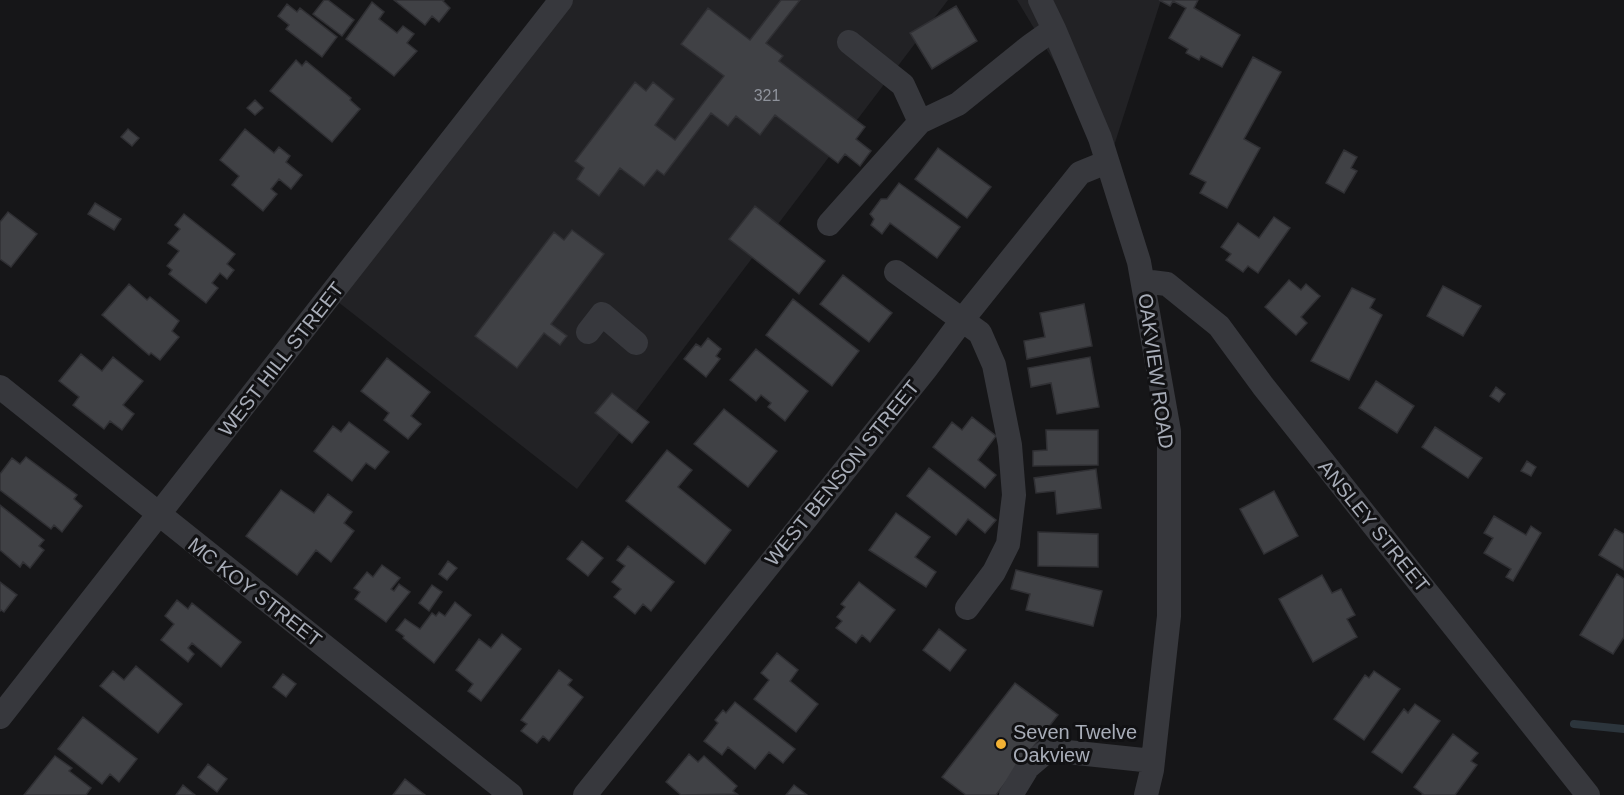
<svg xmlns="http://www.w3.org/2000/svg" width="1624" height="795" viewBox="0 0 1624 795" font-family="Arial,sans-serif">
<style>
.built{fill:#222225}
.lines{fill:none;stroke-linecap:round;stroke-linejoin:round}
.stream{stroke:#2c353c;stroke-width:8}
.building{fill:#404145;stroke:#303034;stroke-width:1.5}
.minor{stroke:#37383d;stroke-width:24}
.poi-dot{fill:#f2b134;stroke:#111113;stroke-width:2}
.labels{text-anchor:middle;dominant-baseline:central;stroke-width:6;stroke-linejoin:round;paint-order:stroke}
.number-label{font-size:16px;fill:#8e929b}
.street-label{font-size:20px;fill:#a8adb8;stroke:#111113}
.poi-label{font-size:20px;fill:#a8adb8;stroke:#111113;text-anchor:start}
</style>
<rect width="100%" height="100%" fill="#161618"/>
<!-- built -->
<path class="built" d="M566 0H948L577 489 333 298Z
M1017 0H1161L1111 155 1100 138Z"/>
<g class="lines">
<!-- stream -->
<path class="stream" d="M1574 724 1624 729"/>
</g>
<!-- building -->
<path class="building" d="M324 0H328L354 20 342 36 313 14Z
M394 0H444L443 1 450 8 439 22 432 16 425 25Z
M781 0H800L766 43 783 56 779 61 865 127 856 139 871 151 860 166 845 154 838 163 775 115 760 135 736 116 728 126 711 113 664 175 657 170 644 186 620 168 599 196 577 179 584 168 575 161 635 82 646 91 653 82 674 99 655 125 675 140 724 76 681 44 708 8 750 40Z
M1159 0H1198L1194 8 1240 35 1222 67 1201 56 1199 60 1186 53 1188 49 1169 38 1186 8 1173 1 1170 6Z
M372 2 384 12 379 19 397 33 403 26 414 34 407 43 417 51 394 76 346 39Z
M287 4 297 12 300 8 337 37 322 57 286 29 289 25 278 16Z
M956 6 977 41 932 69 910 33Z
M1253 57 1281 72 1244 139 1260 148 1227 208 1200 193 1206 182 1190 174Z
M296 60 302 66 306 61 351 98 350 100 360 109 332 142 270 91Z
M255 100 263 108 255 115 247 108Z
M128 129 139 138 132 146 121 137Z
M245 129 274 153 279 147 290 156 286 162 302 175 291 189 279 179 271 189 277 194 263 211 232 185 239 176 220 160Z
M938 148 991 187 967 218 915 179Z
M1344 150 1357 157 1351 168 1357 171 1344 193 1326 183Z
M899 183 960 227 937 258 890 223 882 234 871 225 874 219 870 214 881 199H887Z
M95 203 121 219 114 230 88 214Z
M755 206 825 261 799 294 729 239Z
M8 212 37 234 11 267 0 259V222Z
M184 214 235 254 227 264 234 270 227 279 220 273 212 283 218 288 206 303 169 274 172 270 167 266 179 251 168 243 180 229 175 225Z
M1274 217 1290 228 1258 273 1248 266 1243 272 1226 260 1231 254 1221 247 1238 223 1259 238Z
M572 230 604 254 551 324 567 336 560 345 544 333 517 368 475 336 554 232 564 240Z
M843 275 892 313 869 342 820 304Z
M1289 280 1301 290 1306 284 1320 296 1301 317 1307 323 1296 335 1265 307Z
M129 284 147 300 150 297 179 321 172 331 179 337 160 360 151 353 149 355 102 315Z
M1443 286 1481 306 1463 336 1427 316Z
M1352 288 1375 299 1370 308 1382 315 1349 380 1311 361Z
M793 299 859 351 832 386 766 335Z
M1084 304 1092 346 1027 359 1024 341 1045 337 1040 313Z
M708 338 721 349 716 356 720 359 706 377 684 359 696 344 701 347Z
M756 349 808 391 785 421 768 407 771 403 761 395 756 401 730 380Z
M81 354 102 371 113 357 143 381 123 405 134 414 122 430 110 421 104 429 73 405 79 397 59 381Z
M1090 357 1099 407 1057 414 1051 383 1031 387 1028 368Z
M387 358 430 392 411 416 421 424 408 439 384 420 389 413 361 391Z
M1376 381 1414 406 1397 433 1359 408Z
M1496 387 1505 394 1499 402 1490 396Z
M612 393 649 422 632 443 595 413Z
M724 409 777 451 748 487 694 444Z
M972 417 996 436 978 460 996 475 985 488 933 447 952 422 962 430Z
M349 422 389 452 375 469 366 463 352 481 314 451 333 426 341 432Z
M1435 427 1482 458 1468 478 1422 447Z
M1046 430H1098V465L1033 466V451L1047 450Z
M667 450 692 470 678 487 731 530 705 564 626 501Z
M26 457 77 495 74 499 82 506 62 532 54 525 51 529 0 490V474L12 458 20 464Z
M1527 461 1536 467 1531 476 1521 471Z
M929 468 996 520 985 533 968 519 956 535 907 496Z
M1096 469 1101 508 1057 514 1055 491 1036 493 1034 478Z
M281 490 314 513 328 494 352 512 344 523 354 531 331 562 316 550 297 575 246 536Z
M1274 491 1298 536 1264 554 1240 509Z
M0 505 44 540 39 546 44 550 30 568 23 562 20 567 0 550Z
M896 513 930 537 915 557 936 572 926 587 869 550Z
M1494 516 1526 535 1531 526 1541 533 1513 581 1506 577 1511 569 1484 553 1493 538 1484 533Z
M1615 529 1624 534V570L1599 555Z
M1038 532 1098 534V567L1038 566Z
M582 541 603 558 588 576 567 559Z
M628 546 674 582 651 611 643 604 635 614 614 597 621 589 612 582 625 566 617 560Z
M448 561 457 568 447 580 439 574Z
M382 565 400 578 391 589 394 591 399 584 410 592 386 622 355 599 360 592 354 588 367 572 373 577Z
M1016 570 1102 591 1093 626 1026 610 1030 594 1011 589Z
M1617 574 1624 579V637L1613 654 1580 635Z
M1322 575 1332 593 1341 589 1355 615 1347 619 1357 637 1313 662 1279 599Z
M0 582 17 595 4 612 1 610 0 611Z
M859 582 895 610 870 642 862 635 856 643 836 628 842 621 837 617 845 607 841 604Z
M432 585 442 592 429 611 419 603Z
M177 600 188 609 192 603 241 642 221 667 192 643 188 648 194 654 188 662 161 640 174 624 165 616Z
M455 602 471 615 434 663 403 638 404 636 396 630 405 619 420 629 432 613 436 616 439 612 445 616Z
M939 629 966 650 950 671 923 650Z
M502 634 521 649 481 701 468 691 473 684 456 670 479 639 491 648Z
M777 653 798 670 790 681 818 704 796 732 754 699 769 680 761 673Z
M136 666 182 704 158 733 100 686 113 671 124 680Z
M559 670 572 680 568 685 583 697 549 741 543 736 537 743 521 731 527 724 521 720Z
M1374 671 1400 689 1364 740 1334 719 1365 675 1369 678Z
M283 674 296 684 286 697 273 687Z
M1015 683 1058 715 996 795H966L942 777Z
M735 702 795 749 783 763 769 752 755 769 728 747 722 755 704 741 718 723 715 720 723 710 726 713Z
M1415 704 1440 721 1402 773 1372 752 1404 709 1408 713Z
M83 717 137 759 119 782 110 774 102 784 58 749Z
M1453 734 1478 753 1471 761 1477 765 1455 795H1422L1423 794 1414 787Z
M689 754 698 762 704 756 737 786 733 791 737 794 681 795 666 782Z
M55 756 72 768 69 771 91 788 86 795H24Z
M208 764 227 779 217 792 198 777Z
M405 779 425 795H393Z
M183 785 195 795H176Z
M794 785 807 795H786Z"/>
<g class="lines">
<!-- minor -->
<path class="minor" d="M1040 0 1054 29 1100 138 1139 262 1169 431V616L1152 770 1146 795
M849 42 903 85 920 122
M829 224 920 122 958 104 1030 46 1054 29
M896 272 980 333 994 365 1010 445 1014 495 1008 544 994 572 967 608
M1143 281 1167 284 1219 326 1263 386 1588 795
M588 332 602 314 636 343
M0 387 511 795
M0 717 561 0
M585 795 925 370 963 319 1080 173 1107 162
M1011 795 1028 767 1048 750 1153 761"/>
</g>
<!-- markers -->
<circle class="poi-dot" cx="1001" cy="744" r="6"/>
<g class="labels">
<!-- number labels -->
<g class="number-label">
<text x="767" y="95">321</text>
</g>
<!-- street labels -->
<g class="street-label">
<text transform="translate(281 359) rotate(-52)">WEST HILL STREET</text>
<text transform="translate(1156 371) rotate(82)">OAKVIEW ROAD</text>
<text transform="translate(842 473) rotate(-51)">WEST BENSON STREET</text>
<text transform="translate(1374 526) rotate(51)">ANSLEY STREET</text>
<text transform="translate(255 592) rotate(38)">MC KOY STREET</text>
</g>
<!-- poi labels -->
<g class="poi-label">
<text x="1013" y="732">Seven Twelve<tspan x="1013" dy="23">Oakview</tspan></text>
</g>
</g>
</svg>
